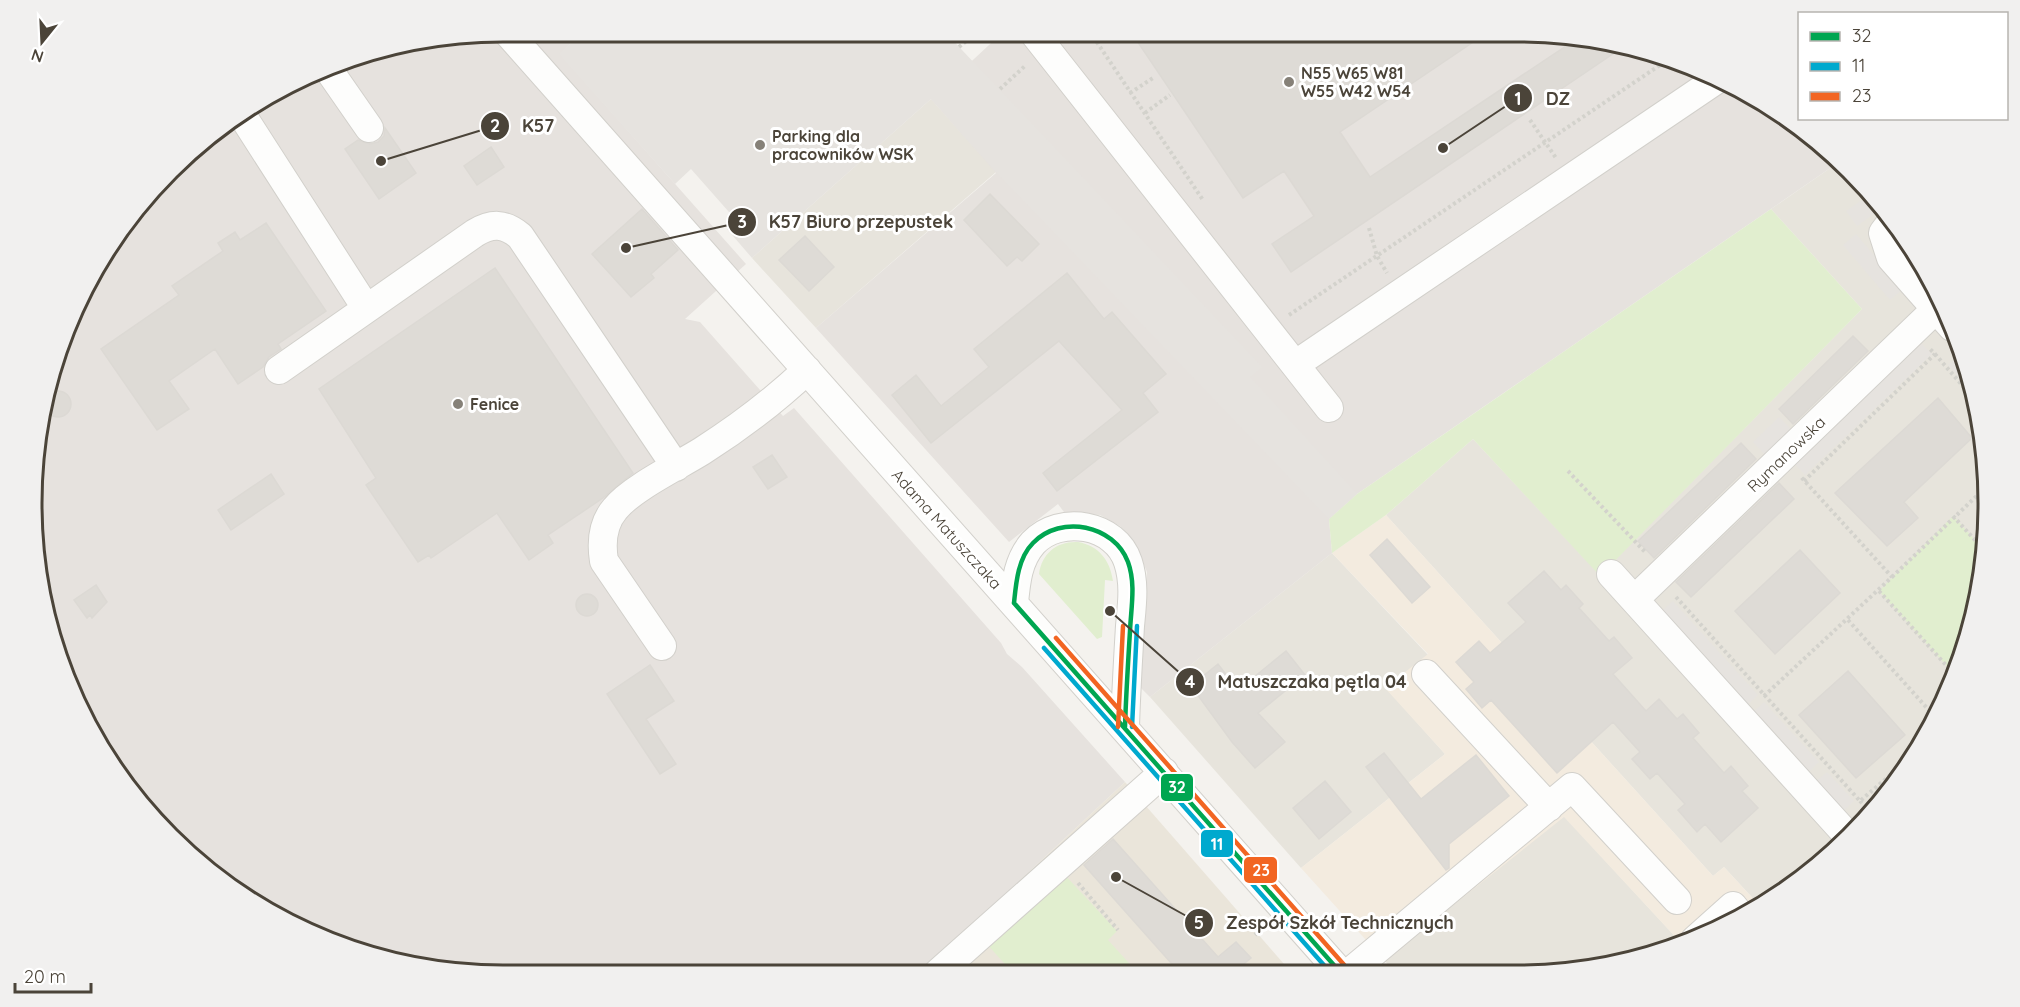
<svg xmlns="http://www.w3.org/2000/svg" width="2020" height="1007" font-family="Quicksand,sans-serif">
<rect width="100%" height="100%" fill="#f4f2ee"/>
<path fill="#e7e4dc" d="M931,99L996,172L816,328L752,258Z
M1839,162L1871,192L1925,267L1963,351L1984,442L1988,534L1973,625L1940,712L1872,814L1779,896L1760,906L1724,867L1713,876L1386,515L1473,439L1600,575L1862,309L1771,209Z
M1332,553L1428,655L1386,688L1445,754L1301,868L1150,697Z
M1564,816L1682,944L1578,972H1395L1384,960Z"/>
<path fill="#f3ebdf" d="M1386,515L1713,876L1724,867L1760,906L1697,940L1682,944L1564,817L1384,960L1301,868L1445,754L1385,688L1428,654L1332,553Z"/>
<path fill="#e6e2de" d="M504,32H564L573,41L560,54L746,264L685,319L700,322L783,416L794,408L1001,643L1007,654L1022,667L1125,782L921,973L473,975L382,960L295,927L170,837L80,712L36,565L41,411L67,323L111,242L216,129L351,57Z
M1003,32H1547L1638,48L1725,80L1804,129L1839,162L1357,494L1329,519L1332,553L1150,697L1140,687L1147,572L1137,547L1129,535L1120,526L1100,515L1064,512L1058,504L1009,542L816,328L996,173L931,99Z"/>
<path fill="#eae5da" d="M1125,782L1291,972L921,973Z"/>
<path fill="#e1eecf" d="M1771,209L1862,309L1600,576L1473,439L1386,515L1332,553L1329,519L1357,494Z
M1953,516L1985,551L1972,625L1954,674L1879,591Z
M1078,542C1099,546 1110,560 1113,581L1105,580L1102,637L1097,639L1039,574C1042,553 1057,541 1078,542Z
M1062,872L1117,931L1108,940L1138,973H1013L985,942Z"/>
<path fill="#e6e3df" d="M564,32H945L1262,367L1250,377L1357,494L1329,519L996,172L931,99L752,258L727,229L736,220L691,169L675,184L559,54L573,41Z
M1872,193L1882,208L1857,226L1846,211Z
M1856,234L1903,289L1890,300L1843,245Z
M1911,247L1925,267L1931,281L1929,282L1904,253Z
M1919,341L1932,354L1805,475L1793,462Z
M1963,352L1964,354L1973,392L1948,365Z
M1779,417L1793,431L1766,456L1753,442Z
M1673,601L1758,695L1744,708L1658,614Z
M1764,702L1819,762L1806,775L1751,714Z
M1827,772L1854,801L1841,813L1814,783Z"/>
<path fill="#dedbd6" stroke="#dcd9d4" stroke-width="1.5" d="M1131,32H1488L1340,132L1370,177L1578,38L1626,45L1291,272L1272,244L1314,216L1284,171L1243,198Z
M385,128L416,173L379,199L345,149L358,140L370,144L378,142L384,136Z
M491,147L504,167L477,185L464,166Z
M990,194L1039,244L1022,261L1017,257L1007,266L964,220Z
M642,209L678,250L651,274L654,278L631,297L592,254Z
M266,223L326,311L278,344L281,349L269,357L263,367L238,384L215,349L169,381L189,409L157,430L101,349L179,295L172,286L223,251L218,243L235,232L240,240Z
M805,236L834,267L809,291L779,260Z
M495,268L633,473L603,498L548,535L553,543L529,560L497,513L431,558L429,555L418,562L366,485L376,478L319,389Z
M1067,273L1104,319L1112,312L1166,374L1143,393L1158,412L1057,491L1043,473L1122,410L1059,341L931,443L892,395L916,375L941,406L989,367L974,349Z
M1853,336L1868,351L1793,424L1779,409Z
M45 404a13 13 0 1 1 26 0a13 13 0 1 1-26 0Z
M1938,398L1972,438L1904,502L1918,518L1887,546L1835,493Z
M1741,443L1756,459L1654,558L1638,541Z
M772,455L787,477L768,489L753,467Z
M271,474L284,494L231,530L218,510Z
M1779,483L1794,499L1691,597L1676,582Z
M1387,539L1430,587L1412,603L1370,555Z
M1800,550L1840,593L1775,654L1735,611Z
M1544,571L1561,590L1566,585L1583,604L1579,608L1609,641L1614,637L1632,658L1613,674L1646,711L1659,699L1677,719L1683,714L1699,733L1693,738L1724,773L1731,766L1748,786L1742,791L1758,808L1721,842L1705,824L1697,832L1678,810L1685,804L1657,773L1650,779L1632,759L1640,752L1613,722L1557,773L1491,700L1482,708L1466,689L1474,682L1456,662L1479,641L1490,653L1526,622L1508,603Z
M96,585L107,602L92,618L90,615L87,618L74,600Z
M576 605a11 11 0 1 1 22 0a11 11 0 1 1-22 0Z
M1286,651L1305,675L1258,713L1285,742L1255,768L1232,742L1191,686L1218,664L1238,690Z
M650,665L674,701L646,719L676,764L660,774L607,694Z
M1848,671L1905,735L1856,778L1799,715Z
M1384,753L1421,799L1476,755L1509,796L1449,844V868L1446,870L1366,767Z
M1325,781L1351,812L1319,839L1293,808Z
M1113,839L1218,957L1236,942L1251,958L1234,972L1180,973L1084,865Z"/>
<g fill="none" stroke-linecap="round" stroke-linejoin="round">
<defs>
<path id="minor" d="M507,32L1340,972
M1033,32L1329,408
M328,69L369,128
M242,115L366,308
M1892,221L1883,233L1891,258L1936,309
M1296,364L1719,78
M279,370L475,233C492,223 504,223 520,236L676,467
M1611,574L1848,836
M1635,599L1936,309L1952,327
M1014,603C1016,581 1018,560 1033,543C1060,514 1116,524 1128,562C1135,583 1132,605 1130,626C1128,660 1126,693 1125,727
M662,646L604,561C601,542 602,524 615,509C632,488 678,466 702,451C740,427 775,400 807,370
M1426,674L1549,807
M1695,940L1733,906L1741,916
M1350,972L1572,787L1677,900
M938,973L1164,772"/>
</defs>
<use href="#minor" stroke="#d2d0cb" stroke-width="30"/>
<path stroke="#d3d2cc" stroke-width="4" stroke-dasharray="3 3" stroke-linecap="butt" d="M1090,32L1203,200
M959,47L977,32
M1000,89L1026,65
M1130,93L1153,78
M1145,113L1170,95
M1530,120L1556,158
M1369,228L1377,256L1387,273
M1289,315L1669,59
M1935,354L1975,400
M1568,471L1646,553
M1804,481L1935,354L1930,349
M1953,516L1985,551
M1892,577L1986,487
M1879,591L1954,674
M1676,597L1860,801L1909,759
M1848,620L1936,718
M1764,696L1892,577L1801,477
M1860,801L1872,814
M1078,883L1118,930
M1255,935L1259,931"/>
<use href="#minor" stroke="#fdfdfc" stroke-width="28"/>
<defs>
<path id="bus-1" d="M1014,603L1340,972
M1014,603C1016,583 1018,558 1033,543C1061,514 1114,525 1128,562C1136,584 1131,608 1130,631C1128,663 1126,695 1125,727"/>
<path id="bus-2" d="M1044,648L1330,972
M1132,727L1137,626"/>
<path id="bus-3" d="M1056,638L1346,967
M1118,727L1123,626"/>
</defs>
<use href="#bus-1" stroke="#fff" stroke-width="9"/>
<use href="#bus-2" stroke="#fff" stroke-width="9"/>
<use href="#bus-3" stroke="#fff" stroke-width="9"/>
<use href="#bus-1" stroke="#00a651" stroke-width="4.5"/>
<use href="#bus-2" stroke="#00a9ce" stroke-width="4.5"/>
<use href="#bus-3" stroke="#f26522" stroke-width="4.5"/>
</g>
<g fill="#868178" stroke="#fff" stroke-width="2">
<circle cx="1289" cy="82" r="6"/>
<circle cx="760" cy="145" r="6"/>
<circle cx="458" cy="404" r="6"/>
</g>
<g text-anchor="middle" dominant-baseline="central" stroke-width="6" stroke-linejoin="round" paint-order="stroke">
<g font-size="16" font-weight="bold" fill="#4b4439" stroke="#fff" text-anchor="start">
<text x="1301" y="73">N55 W65 W81<tspan x="1301" dy="18">W55 W42 W54</tspan></text>
<text x="772" y="136">Parking dla<tspan x="772" dy="18">pracowników WSK</tspan></text>
<text x="470" y="404">Fenice</text>
</g>
<g font-size="16" fill="#4b4439" stroke="#fff">
<text transform="translate(1786 454) rotate(-44)">Rymanowska</text>
<text transform="translate(947 529) rotate(48)">Adama Matuszczaka</text>
</g>
</g>
<path d="M0 0H2020V1007H0ZM503 42H1517A461 461 0 0 1 1978 503V504A461 461 0 0 1 1517 965H503A461 461 0 0 1 42 504V503A461 461 0 0 1 503 42Z" fill="#f1f0ef" fill-rule="evenodd"/>
<path fill="none" stroke="#4b4439" stroke-width="3" d="M503 42H1517A461 461 0 0 1 1978 503V504A461 461 0 0 1 1517 965H503A461 461 0 0 1 42 504V503A461 461 0 0 1 503 42Z"/>
<path fill="none" stroke="#4b4439" stroke-width="2" d="M1443 148L1518 98M381 161L495 126M626 248L742 222M1110 611L1190 682M1116 877L1199 923"/>
<g fill="#4b4439" stroke="#fff" stroke-width="2">
<circle cx="1443" cy="148" r="6"/>
<circle cx="381" cy="161" r="6"/>
<circle cx="626" cy="248" r="6"/>
<circle cx="1110" cy="611" r="6"/>
<circle cx="1116" cy="877" r="6"/>
<circle cx="1518" cy="98" r="15"/>
<circle cx="495" cy="126" r="15"/>
<circle cx="742" cy="222" r="15"/>
<circle cx="1190" cy="682" r="15"/>
<circle cx="1199" cy="923" r="15"/>
</g>
<g font-size="18" text-anchor="middle" font-weight="bold" fill="#fff">
<text x="1518" y="105">1</text>
<text x="495" y="132">2</text>
<text x="742" y="228">3</text>
<text x="1190" y="688">4</text>
<text x="1199" y="929">5</text>
</g>
<g font-size="18" text-anchor="middle" font-weight="bold" fill="#4b4439" stroke="#fff" stroke-width="6" stroke-linejoin="round" paint-order="stroke">
<text x="1558" y="105">DZ</text>
<text x="538" y="132">K57</text>
<text x="861" y="228">K57 Biuro przepustek</text>
<text x="1312" y="688">Matuszczaka pętla 04</text>
<text x="1340" y="929">Zespół Szkół Technicznych</text>
</g>
<g stroke="#fff" stroke-width="2">
<rect x="1160" y="773" width="34" height="29" rx="6" fill="#00a651"/>
<rect x="1200" y="829" width="34" height="29" rx="6" fill="#00a9ce"/>
<rect x="1243" y="856" width="35" height="28" rx="6" fill="#f26522"/>
</g>
<g font-size="16" text-anchor="middle" font-weight="bold" fill="#fff">
<text x="1177" y="793">32</text>
<text x="1217" y="850">11</text>
<text x="1261" y="876">23</text>
</g>
<rect x="1798" y="12" width="210" height="108" fill="#ffffff" stroke="#b7b4b0" stroke-width="1.5"/>
<rect x="1810" y="32" width="30" height="9" fill="#00a651" stroke="#b7b4b0" stroke-width="1.5"/>
<text x="1852" y="42" font-size="18" fill="#4b4439">32</text>
<rect x="1810" y="62" width="30" height="9" fill="#00a9ce" stroke="#b7b4b0" stroke-width="1.5"/>
<text x="1852" y="72" font-size="18" fill="#4b4439">11</text>
<rect x="1810" y="92" width="30" height="9" fill="#f26522" stroke="#b7b4b0" stroke-width="1.5"/>
<text x="1852" y="102" font-size="18" fill="#4b4439">23</text>
<g transform="translate(42 42) rotate(198)" stroke="#ffffff" stroke-width="4.5" paint-order="stroke">
<path d="M0-4.5L10 22L0 15L-10 22Z" fill="#4b4439"/>
<text y="-9" font-size="16" font-weight="bold" text-anchor="middle" fill="#4b4439">N</text>
</g>
<path d="M15 983v9h76v-9" fill="none" stroke="#4b4439" stroke-width="3"/>
<text x="24" y="983" font-size="18" fill="#4b4439" stroke="#ffffff" stroke-width="4.5" paint-order="stroke">20 m</text>
</svg>
